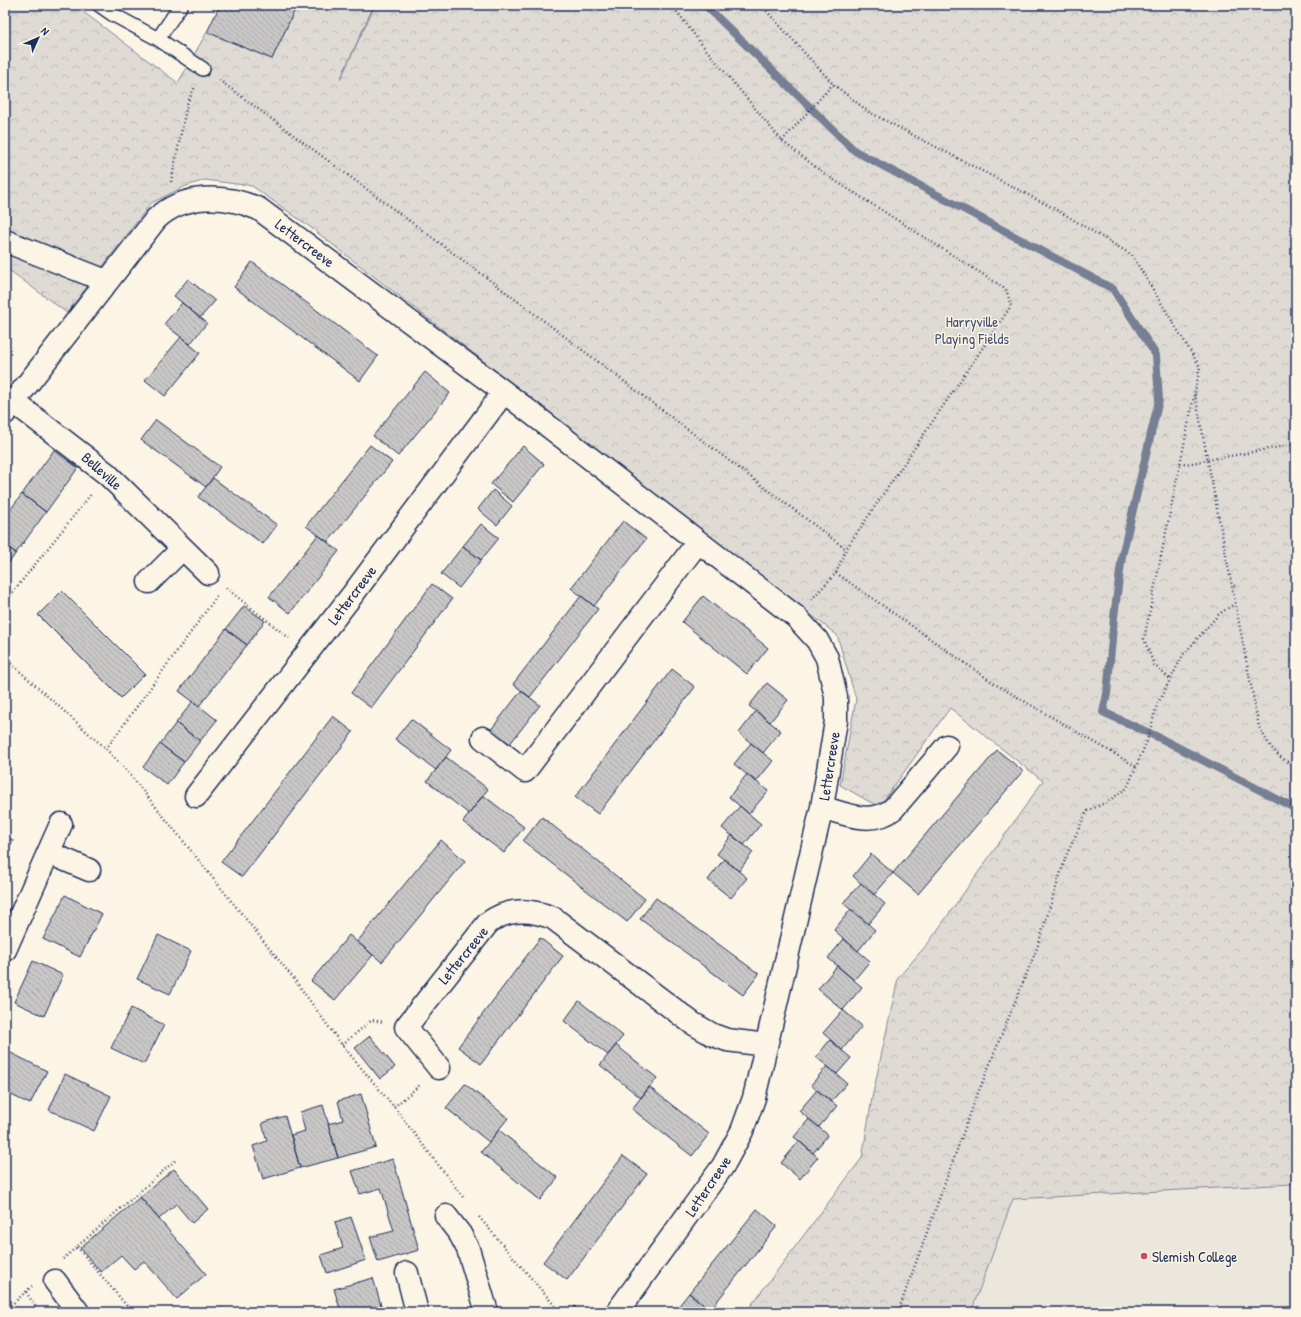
<svg xmlns="http://www.w3.org/2000/svg" width="1301" height="1317" font-family="'Patrick Hand',sans-serif">
<defs>
<pattern id="park-crowns" width="20" height="18" patternUnits="userSpaceOnUse"><rect width="20" height="18" fill="#dfdbd4"/><path d="M2 6a3 3 0 1 1 6 0M12 15a3 3 0 1 1 6 0" fill="none" stroke="#bfbcb8"/></pattern>
<pattern id="building-back-hatch" width="6" height="6" patternUnits="userSpaceOnUse"><rect width="6" height="6" fill="#c8c7c6"/><path d="M-1 5l2 2M0 0l6 6M5-1l2 2" fill="none" stroke="#ababac"/></pattern>
</defs>
<rect width="100%" height="100%" fill="#fcf5e5"/>
<filter id="ink" filterUnits="userSpaceOnUse"><feTurbulence type="fractalNoise" baseFrequency=".025" numOctaves="2"/><feDisplacementMap in="SourceGraphic" scale="8" xChannelSelector="R" yChannelSelector="G"/><feConvolveMatrix kernelMatrix="1 2 1 2 8 2 1 2 1" color-interpolation-filters="sRGB"/></filter>
<g filter="url(#ink)">
<path fill="#ece7dc" d="M1296,1150V1312H971L1013,1199L1291,1184Z"/>
<path fill="url(#park-crowns)" stroke="#7d8599" d="M5,5H74L178,83L207,32L272,59L297,5H374L340,80L375,5H1296V1150L1292,1184L1013,1199L971,1312H746L862,1158L872,1098L898,978L929,942L1043,781L950,708L879,807L840,785L856,699L837,635L310,227L252,186L205,180L186,186L151,203L67,313L5,267Z"/>
<g fill="none" stroke-linecap="round" stroke-linejoin="round">
<path stroke="#767f94" stroke-width="8" d="M705,5L855,151L1113,289L1156,355L1159,400L1122,556L1114,617L1107,694L1103,712L1162,739L1296,809"/>
</g>
<path fill="url(#building-back-hatch)" stroke="#1b2f5e" d="M220,5H297L272,59L207,32Z
M252,262L378,356L360,381L234,287Z
M188,279L215,301L200,318L174,296Z
M182,303L207,323L190,344L164,324Z
M181,337L200,353L165,396L145,380Z
M425,372L450,393L398,456L373,436Z
M156,420L220,467L206,487L141,440Z
M370,445L392,462L328,542L306,526Z
M523,446L544,464L513,502L491,484Z
M54,450L78,468L46,512L22,494Z
M213,478L277,525L263,544L198,497Z
M493,490L512,506L497,525L478,509Z
M22,494L46,512L16,553L5,545V517Z
M623,521L646,539L594,606L571,588Z
M481,524L499,538L481,560L463,546Z
M318,535L339,551L290,613L269,597Z
M5,545L16,553L5,568Z
M463,546L481,560L459,588L441,574Z
M432,584L452,599L371,708L351,693Z
M62,591L145,674L121,698L38,615Z
M581,596L598,609L530,697L513,684Z
M703,596L768,648L747,674L682,622Z
M244,606L265,621L247,645L226,629Z
M226,629L247,645L199,706L179,691Z
M672,669L695,687L598,814L575,797Z
M767,683L788,700L770,722L749,706Z
M521,691L540,705L509,745L490,731Z
M193,701L217,720L200,741L176,723Z
M756,711L781,731L763,753L739,733Z
M333,716L353,732L242,877L221,862Z
M411,719L451,750L436,770L395,739Z
M176,723L200,741L184,762L160,744Z
M751,743L773,761L756,782L734,764Z
M160,744L184,762L167,785L143,767Z
M997,750L1023,771L918,894L893,873Z
M446,757L488,789L469,814L427,781Z
M747,774L768,791L749,814L729,797Z
M483,795L524,827L504,853L463,822Z
M740,806L761,824L744,845L722,828Z
M542,817L645,899L627,922L523,841Z
M732,835L753,852L739,871L717,854Z
M5,836L13,840L5,858Z
M441,840L465,861L382,962L357,942Z
M871,854L893,873L874,895L853,876Z
M724,859L747,878L731,898L708,880Z
M861,883L885,904L868,924L843,903Z
M65,895L102,914L80,957L43,939Z
M656,898L759,974L743,995L640,919Z
M851,909L875,930L858,951L834,930Z
M158,935L191,951L170,994L137,979Z
M349,935L373,955L335,1000L311,981Z
M540,938L563,956L481,1064L458,1047Z
M844,939L870,961L854,980L828,958Z
M33,961L63,975L44,1016L14,1002Z
M837,966L862,987L843,1010L818,989Z
M579,1001L623,1036L608,1055L564,1021Z
M131,1008L164,1025L144,1064L111,1048Z
M843,1010L862,1026L842,1050L823,1033Z
M370,1036L395,1067L380,1079L355,1048Z
M830,1040L851,1058L837,1074L816,1057Z
M616,1045L657,1078L641,1098L600,1065Z
M5,1050L47,1071L30,1104L5,1092Z
M827,1066L847,1083L831,1102L811,1085Z
M65,1074L111,1096L94,1131L49,1110Z
M465,1084L508,1118L489,1142L446,1108Z
M649,1087L709,1134L692,1156L632,1109Z
M817,1090L837,1106L819,1127L799,1111Z
M361,1094L376,1147L338,1158L328,1124L343,1120L338,1101Z
M323,1105L338,1158L300,1168L291,1135L305,1131L300,1112Z
M285,1116L300,1168L263,1179L253,1146L267,1141L262,1123Z
M809,1119L828,1135L813,1153L794,1137Z
M499,1130L558,1178L540,1200L481,1152Z
M799,1141L818,1157L800,1179L781,1163Z
M623,1156L647,1174L567,1280L543,1262Z
M393,1159L419,1250L378,1262L370,1237L394,1231L381,1188L360,1194L352,1171Z
M174,1169L208,1209L192,1223L176,1204L159,1219L140,1197Z
M140,1197L206,1274L177,1299L144,1261L134,1269L121,1255L101,1272L80,1248Z
M757,1209L777,1226L710,1310L689,1293Z
M351,1217L366,1260L327,1273L321,1255L343,1248L335,1222Z
M373,1278L383,1312H362L361,1309L351,1312H341L334,1289Z
M689,1293L710,1310L708,1312H674Z
M223,1308L224,1312H207Z"/>
<g fill="none" stroke-linecap="round" stroke-linejoin="round">
<defs>
<path id="service" d="M99,5L112,14L158,39L181,5
M158,39L203,69"/>
<path id="minor" d="M5,241L106,281
M14,402L107,474L208,573
M5,413L156,219C184,193 225,194 259,209L504,392L796,617L817,640L827,658L836,697V721L822,807L754,1098L742,1131L723,1166L617,1312
M149,582L182,549
M483,738L525,771L698,542
M196,796L353,594L504,392
M822,807C844,814 873,826 893,809L947,746
M49,853L89,870
M5,950L61,824
M439,1068L406,1027L488,923C508,908 531,909 553,918L692,1023L713,1035L727,1040L766,1045
M446,1216L460,1234L468,1249L487,1312
M407,1273L417,1312
M55,1281L78,1312"/>
</defs>
<use href="#service" stroke="#1b2f5e" stroke-width="16"/>
<use href="#minor" stroke="#1b2f5e" stroke-width="25"/>
<path stroke="#1b2f5e" stroke-width="2.5" stroke-dasharray="1 3" stroke-linecap="butt" d="M672,5L699,41L782,141L826,175L1006,289L1011,306L846,549L836,573L811,600
M761,5L833,84L869,112L1057,210L1132,255L1200,367L1144,639L1154,665L1170,679
M219,80L499,287L846,549
M782,141L833,84
M171,182L187,104L195,87
M1195,394L1259,727C1269,745 1276,758 1296,766
M1180,465L1296,444
M836,573L995,684L1137,767
M1234,586L1240,585
M226,588L289,638
M5,602L92,493
M5,658L106,749L127,771L294,979L342,1045L394,1107L463,1197
M106,749L217,596
M342,1045L372,1020L383,1022
M394,1107L421,1084
M479,1217L560,1312
M77,1247L132,1312
M63,1259L177,1159
M26,1292L39,1312
M5,1311L32,1286
M125,1312L129,1309
M568,1312L575,1307L582,1312
M898,1312L974,1103L1037,948L1066,856L1087,811L1107,802L1127,788L1147,741L1157,705L1183,655L1219,614L1236,603"/>
<use href="#service" stroke="#fcf5e5" stroke-width="13"/>
<use href="#minor" stroke="#fcf5e5" stroke-width="22"/>
</g>
</g>
<circle fill="#d1495b" stroke="#fcf5e5" stroke-width="1.5" cx="1144" cy="1256" r="4"/>
<g text-anchor="middle" dominant-baseline="central" stroke-width="3" stroke-linejoin="round" paint-order="stroke">
<g font-size="15" fill="#1b2f5e" stroke="#fcf5e5">
<text transform="translate(305 243) rotate(37)">Lettercreeve</text>
<text transform="translate(102 471) rotate(42)">Belleville</text>
<text transform="translate(352 595) rotate(-53)">Lettercreeve</text>
<text transform="translate(829 766) rotate(-81)">Lettercreeve</text>
<text transform="translate(463 955) rotate(-51)">Lettercreeve</text>
<text transform="translate(708 1186) rotate(-56)">Lettercreeve</text>
</g>
<g font-size="15" fill="#425176" stroke="#fcf5e5">
<text x="972" y="321">Harryville<tspan x="972" dy="17">Playing Fields</tspan></text>
</g>
<g font-size="15" fill="#1b2f5e" stroke="#fcf5e5" text-anchor="start">
<text x="1152" y="1256">Slemish College</text>
</g>
</g>
<rect width="1301" height="1317" fill="none" stroke="#fcf5e5" stroke-width="20"/>
<rect x="10" y="10" width="1281" height="1297" fill="none" stroke="#1b2f5e" stroke-width="1.5" filter="url(#ink)"/>
<g transform="translate(38 38) rotate(45)" stroke="#fcf5e5" stroke-width="3" paint-order="stroke">
<path d="M0-3L7 15L0 10L-7 15Z" fill="#1b2f5e"/>
<text y="-6" font-size="11" font-weight="bold" text-anchor="middle" fill="#1b2f5e">N</text>
</g>
</svg>
